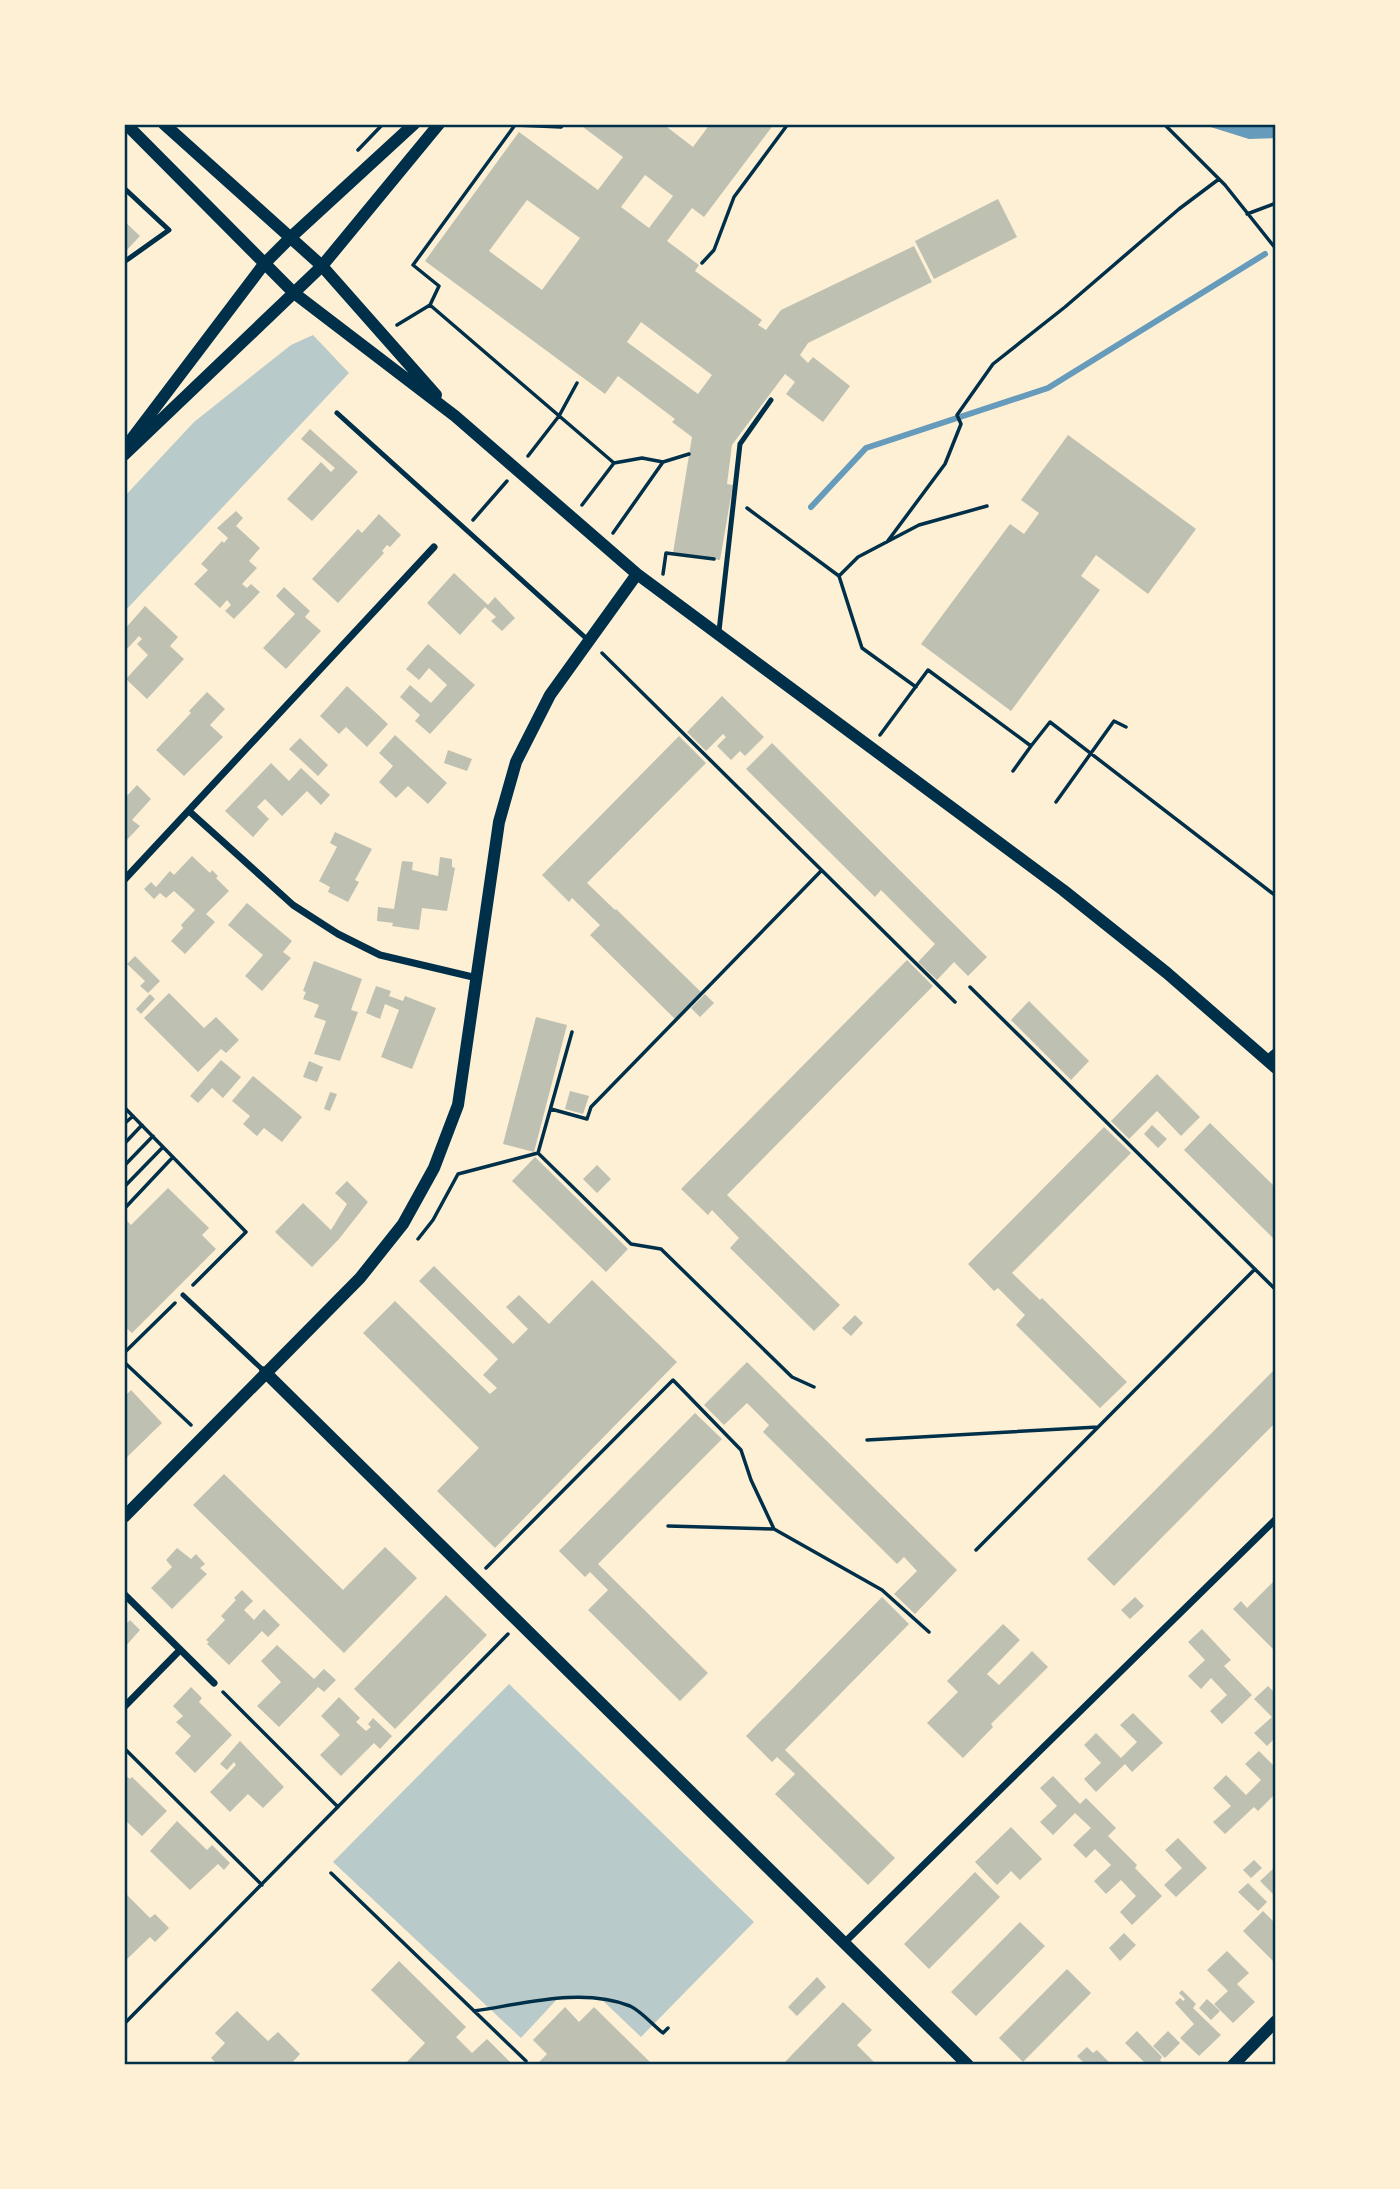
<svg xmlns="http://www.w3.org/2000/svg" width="1400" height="2189" font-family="Signika,sans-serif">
<rect width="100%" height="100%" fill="#fdf0d5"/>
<path fill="#b9caca" d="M313,335L349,373L124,612V497L194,422L291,345Z
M509,1684L754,1922L641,2037L599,1997L560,1996L521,2038L333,1862Z"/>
<path fill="#669bbc" d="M1201,124H1276V138L1249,139Z"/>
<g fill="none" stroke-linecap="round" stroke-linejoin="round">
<path stroke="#669bbc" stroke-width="6" d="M811,507L866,448L1048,388L1265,254"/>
</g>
<path fill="#bec0b2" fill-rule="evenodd" d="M579,124H663L693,147L710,124H774L704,217L692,208L667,241L699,265L695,271L762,320L758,325L766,330L781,310L914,246L932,282L808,343L800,355L808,363L813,357L850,386L823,422L786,394L795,382L785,374L773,390L732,445L727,484L733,485L720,560L673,553L692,437L672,422L675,419L618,376L605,394L425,261L519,132L598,190L623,157ZM645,175L673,196L649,228L621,207ZM527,200L580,238L542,290L489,251ZM641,322L712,375L698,394L627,342Z
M998,199L1017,237L934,279L915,241Z
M124,221L140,236L124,253Z
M310,429L358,472L312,521L287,499L321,462L331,472L335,468L301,439Z
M1068,435L1196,529L1148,594L1096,555L1081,576L1100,590L1011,711L921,644L1010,524L1024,534L1039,513L1021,500Z
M236,511L243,518L236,526L260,548L249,561L257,568L242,584L247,588L251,584L260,592L234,619L225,611L231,605L227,600L220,608L194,584L208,570L201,564L222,541L224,543L228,538L217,528Z
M379,514L401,535L390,547L387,545L382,551L384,553L338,603L312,579L358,529L362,533Z
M454,573L488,605L495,597L515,618L502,631L491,621L496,617L485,607L460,635L427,603Z
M284,587L310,611L305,617L321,631L286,669L263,648L295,614L276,596Z
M145,606L178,637L170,646L184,659L147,699L126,679L148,655L137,644L142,639L139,636L126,650L124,648V630Z
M428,644L475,685L430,734L415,721L420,715L400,697L410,685L431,703L447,685L429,668L419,680L406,669Z
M347,686L388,724L367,747L346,727L339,734L320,716Z
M207,692L225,709L210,725L223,737L184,776L156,750L191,713L189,711Z
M722,696L764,737L745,756L740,751L731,760L717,746L726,737L723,734L706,751L687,732Z
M395,735L447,783L428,804L408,786L396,798L379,782L393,766L379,753Z
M679,736L706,763L587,883L615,910L616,909L701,992L675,1019L590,935L600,925L572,898L569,902L542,875Z
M300,738L328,765L318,776L289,749Z
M772,743L987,957L968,976L954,962L937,980L918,962L935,944L881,890L875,897L746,769Z
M448,750L472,759L467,771L444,763Z
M271,763L289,781L301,768L330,795L321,805L307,791L282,816L265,799L257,807L269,819L253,837L225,811Z
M137,785L151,799L132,820L140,826L124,843V799Z
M335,832L372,849L355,880L359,882L348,902L328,892L330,887L319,881L337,847L330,843Z
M192,856L210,873L212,870L218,876L216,878L229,891L206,914L215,922L185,954L171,941L183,928L181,925L195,910L174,891L166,898L160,893L154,899L144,889L151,882L156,887L170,871L174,875Z
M440,857L452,859V867L455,868L447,911L422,908L419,930L392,926L393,923L377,921L378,907L394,909L402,861L413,862L412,870L438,876Z
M247,903L292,941L283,952L291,958L262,991L245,976L263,955L228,925Z
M135,956L160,981L148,993L140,986L145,981L127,964Z
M907,960L933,986L727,1195L840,1305L814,1331L730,1248L739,1238L712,1210L708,1215L681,1189Z
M314,961L362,979L351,1010L358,1012L340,1061L314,1054L326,1021L314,1017L319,1005L303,999L306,992L303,991Z
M376,986L391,991L389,996L403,1001L405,996L436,1008L412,1069L381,1057L399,1010L385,1004L380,1019L366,1013Z
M169,993L204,1028L216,1017L239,1040L226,1053L221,1049L198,1072L144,1018Z
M150,994L155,999L141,1014L136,1009Z
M705,994L714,1003L700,1017L691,1008Z
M1029,1001L1089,1061L1071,1080L1011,1020Z
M536,1017L567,1025L534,1152L503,1144Z
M221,1060L241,1077L223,1098L212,1088L198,1103L190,1096Z
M309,1061L323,1067L317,1082L303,1077Z
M1157,1074L1200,1117L1181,1136L1157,1111L1129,1139L1111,1121Z
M253,1076L302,1117L282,1142L264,1128L257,1136L243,1124L250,1116L232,1101Z
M570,1091L589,1096L583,1114L565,1109Z
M330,1092L337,1094L330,1111L324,1109Z
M1210,1123L1276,1188V1241L1184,1150Z
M1152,1125L1167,1139L1158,1148L1144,1134Z
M1104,1127L1131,1153L1012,1273L1040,1300L1042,1298L1127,1382L1100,1408L1016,1325L1025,1315L998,1288L994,1291L968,1264Z
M535,1157L628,1249L606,1272L512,1181Z
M597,1165L611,1179L597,1193L583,1179Z
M347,1181L368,1202L339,1239L312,1267L275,1232L303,1203L331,1230L347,1204L335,1193Z
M168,1188L209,1228L202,1235L216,1249L132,1333L124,1326V1223L127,1221L131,1225Z
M434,1266L513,1344L528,1329L506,1307L519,1295L549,1324L592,1280L677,1362L495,1548L437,1491L479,1448L363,1333L395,1301L490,1394L497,1388L483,1375L498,1359L419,1281Z
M855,1315L863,1323L851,1336L842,1328Z
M747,1362L957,1570L915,1614L894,1594L917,1571L904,1557L897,1564L763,1432L769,1425L747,1403L724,1425L704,1405Z
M1276,1368V1422L1114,1586L1087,1559Z
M131,1390L162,1423L124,1460V1397Z
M695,1413L722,1439L598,1564L708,1673L680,1701L588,1610L608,1590L590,1572L585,1577L559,1551Z
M224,1474L343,1590L385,1547L417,1578L344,1653L193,1505Z
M177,1548L191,1559L196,1554L205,1564L200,1568L207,1574L172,1609L151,1588L172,1567L166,1560Z
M1276,1579V1652L1233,1609L1241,1601L1247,1608Z
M242,1590L253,1601L244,1610L254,1620L264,1609L280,1625L268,1637L262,1631L229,1665L207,1644L209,1642L206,1640L225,1620L221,1616L236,1600L234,1598Z
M446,1595L487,1635L395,1729L354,1689Z
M882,1597L909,1624L785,1750L895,1858L868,1885L775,1794L795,1774L777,1757L772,1762L746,1736Z
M1135,1597L1144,1606L1130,1619L1121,1610Z
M130,1620L140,1630L124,1648V1626Z
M1003,1624L1020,1640L987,1674L999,1685L1032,1651L1048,1667L991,1724L993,1727L963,1758L927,1723L958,1692L947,1681Z
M1202,1629L1231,1660L1224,1666L1252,1695L1222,1724L1210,1711L1227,1695L1211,1678L1201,1689L1188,1676L1205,1660L1188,1642Z
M277,1645L314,1679L324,1669L336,1680L324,1692L318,1687L279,1727L257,1706L281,1682L261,1661Z
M1268,1686L1276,1694V1737L1267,1746L1254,1733L1272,1717L1254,1699Z
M191,1687L202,1698L199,1702L232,1735L195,1773L175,1753L191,1736L176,1722L183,1716L173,1706Z
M339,1697L360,1718L356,1722L366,1731L371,1727L368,1724L373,1718L392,1736L380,1749L374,1743L341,1776L320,1755L340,1735L321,1716Z
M1133,1713L1163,1743L1132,1772L1125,1764L1096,1792L1084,1779L1101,1763L1084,1745L1096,1733L1121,1758L1137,1742L1120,1725Z
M240,1741L284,1787L263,1808L248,1794L230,1812L210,1792L236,1765L234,1762L227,1770L220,1764Z
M1259,1751L1276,1768V1793L1258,1811L1254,1807L1225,1834L1213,1822L1231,1806L1213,1788L1226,1775L1246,1795L1261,1780L1245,1764Z
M124,1774L130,1779L132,1777L167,1811L142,1836L127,1822L124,1824Z
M1053,1776L1080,1804L1086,1798L1116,1828L1108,1836L1137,1865L1135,1868L1162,1896L1132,1925L1120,1912L1136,1896L1121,1880L1106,1894L1094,1881L1111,1865L1095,1849L1086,1858L1073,1845L1091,1828L1075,1813L1053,1835L1040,1822L1057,1806L1040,1788Z
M177,1821L207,1850L212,1845L230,1863L224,1870L218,1864L190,1890L150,1851Z
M1011,1827L1042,1859L1020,1880L1011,1871L997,1885L975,1862Z
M1178,1838L1207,1868L1176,1897L1164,1885L1182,1868L1165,1850Z
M1254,1860L1262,1868L1251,1878L1243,1870Z
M1274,1868L1276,1870L1274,1895L1260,1881Z
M975,1872L1000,1897L929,1969L904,1944Z
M1248,1883L1267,1902L1258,1911L1238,1892Z
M124,1892L150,1918L155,1914L169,1928L155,1942L150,1937L124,1962Z
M1263,1911L1276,1924V1964L1243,1931Z
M1020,1922L1045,1946L976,2016L951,1992Z
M1124,1933L1136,1945L1120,1961L1109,1948Z
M1227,1951L1249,1973L1237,1984L1255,2002L1233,2023L1214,2004L1228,1991L1207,1970Z
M399,1961L466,2027L456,2037L472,2053L487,2039L513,2065H404L425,2043L371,1990Z
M1067,1969L1091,1993L1023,2062L999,2038Z
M817,1977L826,1987L797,2016L788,2007Z
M1182,1990L1196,2004L1193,2008L1221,2035L1199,2056L1180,2038L1194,2024L1175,2003L1180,1998L1183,2001L1185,1999L1179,1993Z
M1207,1999L1220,2011L1211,2020L1199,2008Z
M843,2002L872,2030L857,2045L877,2065H782Z
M565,2007L579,2022L594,2007L653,2065H536L547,2054L533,2040Z
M237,2011L268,2041L278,2032L300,2054L290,2065H218L211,2058L225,2043L215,2033Z
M1137,2031L1162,2057L1160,2060L1165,2065H1147L1125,2043Z
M1168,2031L1180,2043L1165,2058L1153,2046Z
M1087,2047L1093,2053L1097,2050L1112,2065H1086L1077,2056Z"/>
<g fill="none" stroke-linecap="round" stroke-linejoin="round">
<path stroke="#003049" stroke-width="3.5" d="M1164,124L1225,185L1276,249
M358,150L383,124
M1247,214L1276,203
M702,263L714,250L734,197L788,124
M430,305L439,286L413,265L515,125L561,127L564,124
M397,325L430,305L614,463
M528,456L559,416L577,383
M582,505L614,463L642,458L663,462
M747,508L839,576
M473,520L507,481
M613,533L663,462L689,454
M887,542L945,464L961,424L957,415L993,364L1065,307L1179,209L1219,179
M663,574L666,553L714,559
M602,653L955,1002
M916,687L862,648L839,576L858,557L919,525L987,506
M880,735L928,670L1031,746L1013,771
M1031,746L1050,722L1276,896
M1056,802L1114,721L1126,727
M970,987L1276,1290
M572,1032L538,1153L631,1244L661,1249L792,1377L814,1387
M124,1107L246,1232L193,1285
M551,1109L587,1119L591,1107L821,871
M124,1124L133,1116
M124,1144L142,1125
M124,1166L153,1136
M124,1187L163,1147
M124,1209L173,1157
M418,1239L433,1220L458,1174L538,1153
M124,1353L175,1303
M124,1362L191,1425
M867,1440L1098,1427
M668,1526L774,1529
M976,1550L1255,1269
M486,1568L673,1380L741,1450L751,1480L774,1529L882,1590L929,1632
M223,1692L338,1807
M124,1748L262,1885
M331,1873L526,2061
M474,2011C523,2004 582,1987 630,2006C641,2011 653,2025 663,2033L668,2028
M124,2024L508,1634"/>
<path stroke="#003049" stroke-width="5" d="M124,188L169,230L124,262
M337,413L588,640
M719,631L740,444L771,400
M183,1295L265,1372"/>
<path stroke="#003049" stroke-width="7" d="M189,811L293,905L338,934L380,955L477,978
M124,880L434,547
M1267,1059L1276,1051
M124,1594L214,1683
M124,1707L180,1650
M844,1943L1276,1519"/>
<path stroke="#003049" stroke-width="12" d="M126,124L294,293L455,416L637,574L1063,890L1167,973L1276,1068
M164,124L322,266L436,395
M130,441L264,264L291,237L414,124
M124,455L322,266L439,124
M265,1372L968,2065
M124,1517L360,1278L403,1224L434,1168L458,1105L499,822L516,762L550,695L637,574
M1233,2065L1276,2021"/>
</g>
<rect width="1400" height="2189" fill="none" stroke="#fdf0d5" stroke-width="252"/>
<rect x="126" y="126" width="1148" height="1937" fill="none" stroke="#003049" stroke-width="2.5"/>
</svg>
